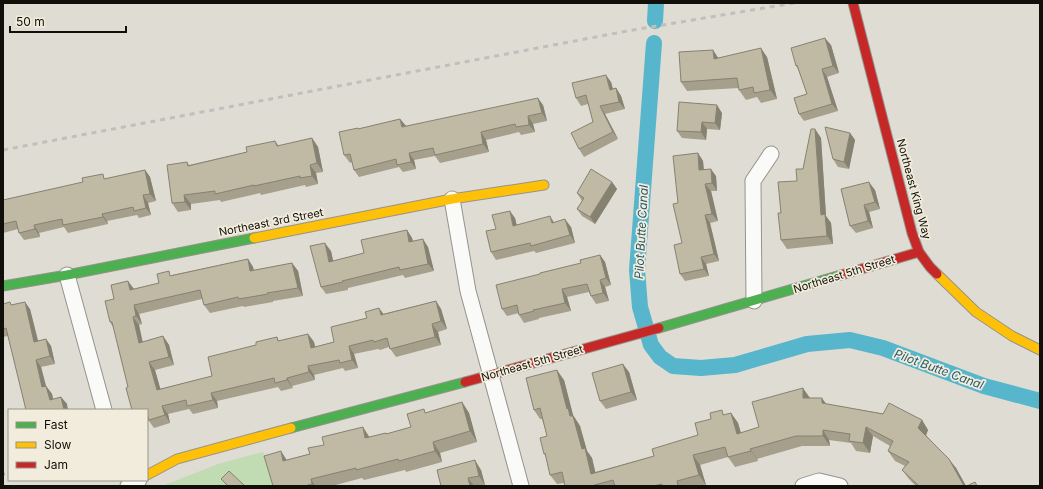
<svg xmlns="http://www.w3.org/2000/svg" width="1043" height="489" font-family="Inter,sans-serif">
<rect width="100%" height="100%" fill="#dfdcd3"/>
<path fill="#c1dbb2" d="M263,452L274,486H162L218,464Z"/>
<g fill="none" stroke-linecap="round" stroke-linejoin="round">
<path stroke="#57b5cc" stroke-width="16" d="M655,21L656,3
M654,43L637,270L640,307L651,345L660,357L673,366L701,368L735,365L807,344L850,340L883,348L984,386L1040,401"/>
<defs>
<path id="street" d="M452,199L468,291L521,486
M67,275L104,410
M754,301L753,181L771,154
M128,486L139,480
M803,486L819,481L840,486"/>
<path id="fast" d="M3,286L67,275L254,238
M659,328L841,275
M291,428L465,382"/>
<path id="slow" d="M254,238L452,199L544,185
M937,274L976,312L1012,336L1040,350
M147,475L177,459L291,428"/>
<path id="jam" d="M853,3L912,233L919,252L930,267L937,274
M841,275L919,252
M465,382L659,328"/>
</defs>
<use href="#street" stroke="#95938c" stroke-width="17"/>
<use href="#fast" stroke="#95938c" stroke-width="11"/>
<use href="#slow" stroke="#95938c" stroke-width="11"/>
<use href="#jam" stroke="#95938c" stroke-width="11"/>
<use href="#street" stroke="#fafaf8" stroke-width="15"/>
<use href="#fast" stroke="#4caf50" stroke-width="9"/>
<use href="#slow" stroke="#ffc107" stroke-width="9"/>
<use href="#jam" stroke="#c62828" stroke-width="9"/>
<path stroke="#c0bfbd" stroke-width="3" stroke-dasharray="5 5" stroke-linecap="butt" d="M3,150L627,31L794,3"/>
</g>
<path fill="#a59f8c" d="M831,45L839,73L827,77L838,111L804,121L799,114L807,94L798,69L796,66Z
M767,57L777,99L761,103L757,97L746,100L739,90V88L687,91L681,82L718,58Z
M611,82L613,89L616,88L621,96L625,109L605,114L618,139L584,157L579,149L593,122L588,104L581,106L576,98Z
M543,105L547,121L533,124L535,132L521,135L519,132L486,140L489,152L440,163L435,156L414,160L416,169L403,172L399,167L359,177L354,170L352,162L350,163L344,155L359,129L400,119L406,126Z
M722,113L720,130L707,129L706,140L682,138L677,131Z
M815,129L821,138L826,216L831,223L833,244L787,249L781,240V213L803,169Z
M850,133L855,140L849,169L838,167L833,159Z
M312,138L318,147L323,172L316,173L318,184L306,187L305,185L261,195L260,193L221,202L220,200L191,204V210L178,212L172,203L187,162L189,165L247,152L275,141L279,146Z
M698,153L703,161L704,169L716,176L717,191H711L718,221L710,223L719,261L706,264L709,276L685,281L680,274L682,243L678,203Z
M145,170L150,177L156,201L148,203L151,215L139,218L137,215L107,221L108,224L68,233L64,227L39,233L40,237L24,240L19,233L18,229L3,233V200L106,179Z
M612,182L617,189L595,224L582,216L577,209L582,201L577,193Z
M841,189L875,190L880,209L869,212L873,228L856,233L850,226Z
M515,218L517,225L555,222L571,227L575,243L536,253L534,251L496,260L491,252L496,229Z
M407,230L412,238L413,241L428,247L434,271L405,278L403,275L348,288V290L326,294L321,287L331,251L333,261L364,253Z
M600,255L605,262L611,285L605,287L609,301L596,304L591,296L589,292L567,297L571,311L539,318V319L524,323L519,315V313L507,316L502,309Z
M248,259L253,267L254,270L292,263L298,271L303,296L273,301V302L244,307L243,306L210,313L204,305L202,299L139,314L142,324L139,325L143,342L163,336L169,345L174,365L155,370L160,389L212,376L256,345L277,337L279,341L308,334L314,342L315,347L334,342L383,314L436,301L441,309L447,329L438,332L441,345L396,357L389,347L380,350L378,349L354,354L358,368L345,371L343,368L314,375L315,380L292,386L293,388L281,391L278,387L217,401L218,408L193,414L189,409L168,414L170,423L154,428L149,421H147V410L128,387L114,329L110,322L114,299L134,289L159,283L172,275Z
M3,304L12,305L30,309L38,341L46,339L51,346L55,364L41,367L46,386L52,394L53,399L61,397L67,404L26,410L8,336L3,337Z
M629,372L637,400L606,409L600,401Z
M564,380L573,415L580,426L587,451L592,458L595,472L654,456L698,435L725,415L731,413L738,423L741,433L759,427L810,398L826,404L922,420L928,430L926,435L956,468L966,486H916L909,479L902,470L905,466L895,461L888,451L890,446L873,436L870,453L856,451L851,443L829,440L830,446H802L757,459L758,461L735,467L728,457L700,465L706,485L702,486H565L564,483L557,484L550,475L546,457L544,454L547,436L542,419H540L534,410Z
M462,402L469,413L477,442L440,453L442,462L406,472L405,470L364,480L362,478L332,486H273L287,460L370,437L386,433L387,434L411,427L426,413Z
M481,470L485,485L482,486H441Z"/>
<path fill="#868272" d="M825,38L831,45L839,73L833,66Z
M761,48L767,57L777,99L770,90Z
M713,50L719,59H714Z
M822,69L827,77L838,111L832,104Z
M606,75L611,82L615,97L610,90Z
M616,88L621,96L625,109L619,102Z
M538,98L543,105L547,121L542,113Z
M717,105L722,113L720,130L715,123Z
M600,106L605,114L618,139L613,132Z
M528,116L533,124L535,132L529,125Z
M400,119L406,126L402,127Z
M702,122L707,129L706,140L701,132Z
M815,129L821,138L826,216L831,223L833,244L827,236L821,215Z
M481,132L486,140L489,152L483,144Z
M850,133L855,140L849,169L844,162Z
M312,138L318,147L323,172L317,163Z
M409,153L414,160L416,169L411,162Z
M698,153L703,161L704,177L699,170Z
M310,165L316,173L318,184L312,176Z
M711,169L716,176L717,191L712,183Z
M145,170L150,177L156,201L150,194Z
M612,182L617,189L595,224L590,217Z
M869,182L875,190L880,209L875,202Z
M705,184L711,191L718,221L712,214Z
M143,195L148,203L151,215L146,208Z
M184,195L191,204V210L185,202Z
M864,205L869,212L873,228L868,221Z
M510,211L515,218L518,234L513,226Z
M102,214L107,221L108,224L103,217Z
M705,215L710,223L719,261L714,254Z
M550,216L555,224L552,223Z
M565,219L571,227L575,243L570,235Z
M34,225L39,233L40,237L35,229Z
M407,230L412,238L415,250L409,242Z
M423,239L428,247L434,271L428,264Z
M325,243L331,251L335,269L329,262Z
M600,255L605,262L611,285L606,278Z
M701,257L706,264L709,276L704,269Z
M248,259L253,267L255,279L250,271Z
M292,263L298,271L303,296L298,288Z
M600,280L605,287L609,301L603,293Z
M128,281L134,289L130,290Z
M562,289L567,297L571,311L565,303Z
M436,301L441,309L447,329L441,321Z
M25,302L30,309L40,349L34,342Z
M134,305L139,314L142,324L136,316Z
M379,308L385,316L381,315Z
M133,317L139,325L144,351L139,343Z
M432,324L438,332L441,345L435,337Z
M308,334L314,342L317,356L311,348Z
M163,336L169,345L174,365L169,357Z
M46,339L51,346L55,364L50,356Z
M349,346L354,354L358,368L352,360Z
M36,360L41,367L48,394L42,387Z
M149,362L155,370L163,398L157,390Z
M623,364L629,372L637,400L631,392Z
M308,366L314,375L315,380L309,372Z
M557,370L564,380L573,415L580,426L587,451L592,458L598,483L591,474L570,416L567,409Z
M287,378L292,386L293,388L287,380Z
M46,386L52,394L55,407L50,400Z
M803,388L810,398H803Z
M211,393L217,401L218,408L213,400Z
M61,397L67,404L68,410H64Z
M822,398L829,408L822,403Z
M462,402L469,413L477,442L470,431Z
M162,406L168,414L170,423L165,415Z
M731,413L738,423L744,444L737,434Z
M922,420L928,430L925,438L918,428Z
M363,427L370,438H365Z
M866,427L873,436L870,453L863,443Z
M823,430L829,440L830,446L823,436Z
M433,442L440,453L442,462L435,451Z
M750,449L757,459L758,461L751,451Z
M281,451L288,462L283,461Z
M693,455L700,465L706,485L699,475Z
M949,459L956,468L966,486H964Z
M475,460L481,470L485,485L479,476Z
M3,468L5,476L3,473Z
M468,478L474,486H470Z
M311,479L315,486H313L312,484Z"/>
<path fill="#c0b9a3" stroke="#868272" d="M825,38L833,66L822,69L832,104L799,114L794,98L807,94L797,65L796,66L791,48Z
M761,48L770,90L754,93L753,87L739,90L737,78L681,82L679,52L713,50L714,59Z
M606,75L610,90L616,88L619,102L600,106L613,132L579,149L571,133L593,122L586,95L576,98L572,83Z
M538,98L542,113L528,116L529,125L516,127L515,124L481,132L483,144L435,155L433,148L409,153L411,162L397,165L396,159L354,170L350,154L344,155L339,132L358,128V129L400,119L402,127Z
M679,102L717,105L715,123L702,122L701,132L677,131Z
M825,127L850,133L844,162L833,159Z
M811,129H815L821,215L825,214L827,236L781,240L778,213H781L778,182L797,181L796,169H803Z
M312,138L317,163L310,165L312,176L300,178V176L254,186V185L215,194V191L184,195L185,202L172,203L167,165L187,162L188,166L247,152L246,147L275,141L277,146Z
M698,153L699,170L711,169L712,183L705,184L712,214L705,215L714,254L701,257L704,269L680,274L674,245L682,243L673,204L678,203L673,156Z
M591,169L612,182L590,217L577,209L584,198L577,193Z
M145,170L150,194L143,195L146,208L134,211L133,207L102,214L103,217L63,225L62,219L34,225L35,229L19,233L16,221L3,224V200L83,182L82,178L103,174L104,179Z
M869,182L875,202L864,205L868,221L850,226L841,189Z
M510,211L513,226L550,216L552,223L565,219L570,235L531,246L530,243L491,252L486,231L496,229L492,215Z
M407,230L409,242L423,239L428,264L400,270L399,267L342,281L343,282L321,287L310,246L325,243L329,262L364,253L361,240Z
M600,255L606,278L600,280L603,293L591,296L587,284L562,289L565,303L533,310L534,311L519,315L517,305L502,309L496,285L540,274V273L581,263L580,260Z
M248,259L250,271L292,263L298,288L267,293L268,294L239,299L238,297L204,305L200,290L134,305L136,316L133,317L139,343L163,336L169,357L149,362L157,390L212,376L208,357L256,345V342L277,337L278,341L308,334L311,348L334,342L331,327L367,318L365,312L379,308L381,315L436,301L441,321L432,324L435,337L390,349L387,338L374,342L373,340L349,346L352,360L340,363L339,360L308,366L309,372L287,378V380L275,383L274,378L211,393L213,400L187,406L186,400L162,406L165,415L149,420L147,414V410H132L126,388L128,387L112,322H110L105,301L114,299L111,285L128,281L130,290L159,283L157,274L169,271L170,276Z
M10,302L11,305L25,302L34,342L46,339L50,356L36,360L42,387L46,386L50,400L61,397L64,410H26L6,328L3,329V304Z
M623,364L631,392L600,401L592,373Z
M557,370L567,409L568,408L570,416H573L582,449L585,448L591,474L654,456L652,449L698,435L695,423L711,419L710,413L722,410L723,415L731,413L737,434L759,427L752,402L803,388V398H822V403L883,414L889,403L922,420L918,428L949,459L964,486H919L902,470L909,462L888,451L893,441L866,427L863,443L849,441L850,434L823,430V436H796L750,449L751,451L728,457L725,447L693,455L699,475L677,481L678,485L676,486H662V484L653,486H615L613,480L591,486H565L562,472L550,475L545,453L544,454L540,438L547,436L540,408L534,410L526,378Z
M462,402L470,431L433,442L435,451L399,461L398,459L356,470V468L311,479L312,484L304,486H273L264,456L281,451L283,461L310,454L308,448L324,445L322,437L363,427L365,438L386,433V434L411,427L407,414L424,409L425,413Z
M475,460L479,476L468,478L470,486H441L437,470Z
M229,471L245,486H228L221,479Z
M975,482L977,486H967Z"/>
<g text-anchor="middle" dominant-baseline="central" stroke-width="3.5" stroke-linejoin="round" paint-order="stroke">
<g font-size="11" fill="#100f09" stroke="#f1ecdb">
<text transform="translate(914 189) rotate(75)">Northeast King Way</text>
<text transform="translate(271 222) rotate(-11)">Northeast 3rd Street</text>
<text transform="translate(844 274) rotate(-17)">Northeast 5th Street</text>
<text transform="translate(532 363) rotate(-16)">Northeast 5th Street</text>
</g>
<g font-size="12" font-style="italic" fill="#285a6a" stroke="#f1ecdb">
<text transform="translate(641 232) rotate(-87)">Pilot Butte Canal</text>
<text transform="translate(939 369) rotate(20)">Pilot Butte Canal</text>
</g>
</g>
<rect width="1043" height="489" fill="none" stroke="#100f09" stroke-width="8"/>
<rect x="8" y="409" width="140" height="72" fill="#f1ecdb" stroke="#979487"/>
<rect x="16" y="422" width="20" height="6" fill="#4caf50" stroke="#979487"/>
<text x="44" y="429" font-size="12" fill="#100f09">Fast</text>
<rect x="16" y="442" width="20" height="6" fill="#ffc107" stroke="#979487"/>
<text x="44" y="449" font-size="12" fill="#100f09">Slow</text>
<rect x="16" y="462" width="20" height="6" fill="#c62828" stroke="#979487"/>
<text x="44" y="469" font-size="12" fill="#100f09">Jam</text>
<path d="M10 26v6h116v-6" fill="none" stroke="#100f09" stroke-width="2"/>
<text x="16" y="26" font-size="12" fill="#100f09" stroke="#f1ecdb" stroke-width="3" paint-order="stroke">50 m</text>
</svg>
